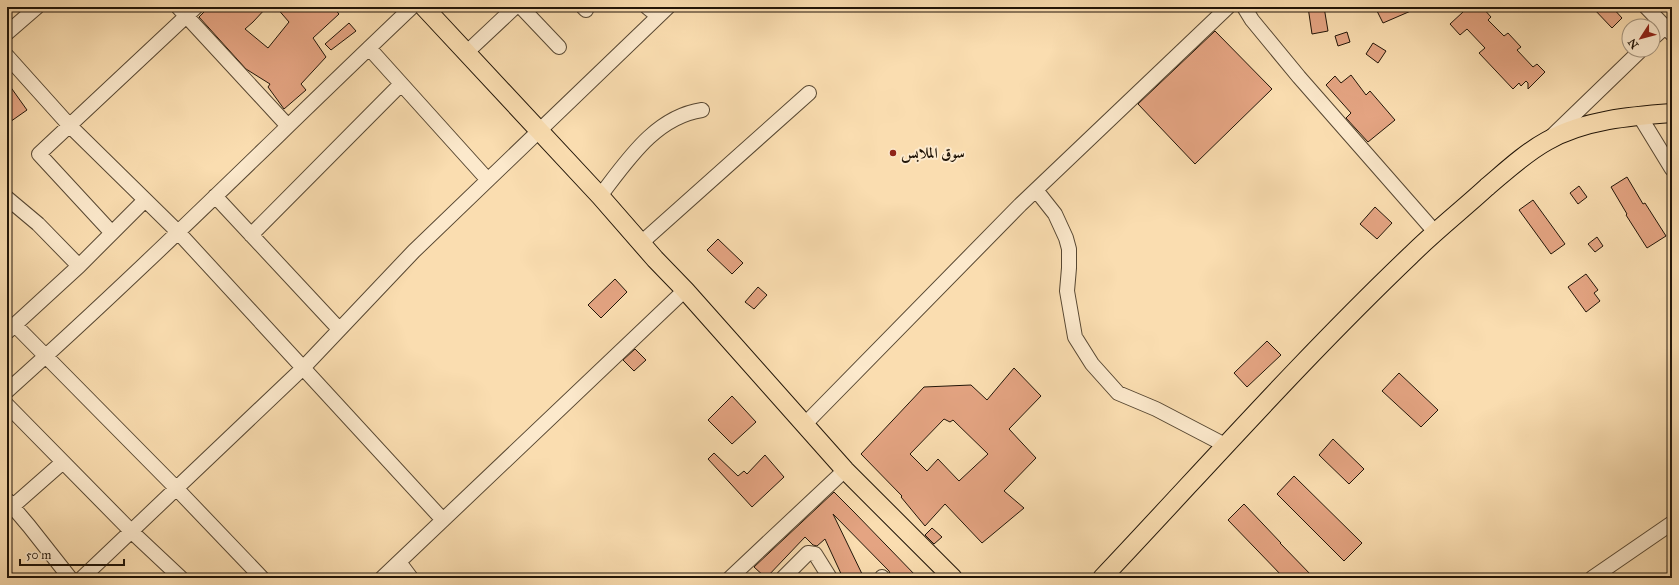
<svg xmlns="http://www.w3.org/2000/svg" width="1679" height="585" font-family="'IM FELL Great Primer',Amiri,serif">
<rect width="100%" height="100%" fill="#faddb0"/>
<filter id="stains"><feTurbulence type="fractalNoise" baseFrequency=".005" numOctaves="4"/><feColorMatrix values="0 0 0 0 .2 0 0 0 0 .09 0 0 0 0 .02 0 0 0 .5 -.17"/></filter>
<radialGradient id="worn" r=".72"><stop offset=".6" stop-color="#630" stop-opacity="0"/><stop offset="1" stop-color="#630" stop-opacity=".3"/></radialGradient>
<path fill="#e4a482" stroke="#211508" fill-rule="evenodd" d="M209,7H267L253,22L245,29L268,48L289,22L276,7H333L339,14L313,38L326,57L301,84L306,90L284,109L268,87L270,84L246,69L199,17Z
M1308,7H1324L1328,31L1312,34Z
M1375,7H1420L1383,23Z
M1459,7H1482L1491,17L1488,20L1504,36L1508,33L1521,47L1517,50L1533,67L1537,64L1545,72L1528,89V83L1526,81L1521,86L1519,83L1513,89L1479,53L1485,48L1467,29L1460,35L1450,24L1463,12Z
M1592,7H1612L1622,18L1612,28Z
M349,23L356,31L331,50L325,44Z
M1215,31L1272,89L1195,164L1138,104Z
M1347,32L1350,42L1338,46L1335,36Z
M1373,43L1386,51L1378,63L1366,54Z
M1351,75L1366,95L1370,91L1395,120L1368,142L1346,118L1351,113L1326,85L1335,76L1341,83Z
M7,82L27,110L7,124Z
M1627,177L1643,204L1645,203L1666,236L1647,248L1626,215L1627,214L1611,187Z
M1579,186L1587,197L1578,204L1570,193Z
M1533,200L1565,244L1551,254L1519,210Z
M1375,207L1392,223L1377,239L1360,224Z
M1597,237L1603,246L1595,252L1588,244Z
M718,239L743,263L732,274L707,250Z
M1586,274L1598,290L1594,293L1600,301L1586,312L1568,287Z
M615,279L627,292L601,318L588,305Z
M758,287L767,295L754,309L745,302Z
M1267,341L1281,355L1247,387L1234,373Z
M635,349L646,360L634,371L623,360Z
M1014,368L1041,396L1009,429L1036,458L1004,491L1024,508L982,543L945,504L925,526L901,497L902,496L861,454L924,387L971,385L987,400ZM944,419L950,422L953,420L988,454L959,481L938,459L927,471L910,454Z
M1399,373L1438,410L1421,427L1382,391Z
M732,396L756,422L732,444L708,420Z
M1333,439L1364,469L1349,484L1319,455Z
M714,453L738,476L744,471L747,474L765,455L784,477L752,507L708,459Z
M1294,476L1362,543L1344,561L1277,494Z
M834,492L854,512L918,578H892L889,571L833,514L864,578H843L825,539L817,546L813,545L805,537L766,578L754,567Z
M1244,504L1281,543H1280L1314,578H1284L1228,520Z
M932,528L942,537L934,544L925,535Z"/>
<g fill="none" stroke-linecap="round" stroke-linejoin="round">
<defs>
<path id="minor" d="M178,7L287,125
M521,7L559,47
M583,7L586,10
M647,7L658,16
M1244,7L1252,20L1299,77L1435,232
M1646,7L1672,34
M7,33L37,7
M1653,38L1665,27
M369,48L487,179
M466,53L515,7
M7,56L69,125L178,232L443,520
M1639,115L1672,169
M1552,136L1641,50
M1036,190L1055,214L1066,238L1069,249V268L1067,291L1075,337L1092,364L1118,393L1156,409L1225,445
M215,196L339,329
M600,196C627,161 655,117 702,110
M7,198L38,224L79,266
M112,233L39,154L196,7
M251,235L401,84
M641,243L809,93
M15,325L176,488L262,578
M7,332L79,266L145,200
M7,391C146,267 277,135 412,7
M7,405L132,532L181,578
M805,424L1020,205L1228,7
M7,500L29,526L70,578
M13,506L63,462
M399,562L411,578
M882,577V578
M82,578L303,368L414,251L668,7
M382,578L685,290
M730,578L845,470
M783,578L808,553L815,554L830,578
M1592,578L1672,523"/>
<path id="major" d="M424,7L600,196L655,259L685,290L845,470L953,578
M1102,578C1204,470 1303,358 1411,255C1435,231 1462,210 1487,187C1506,171 1525,153 1547,141C1584,120 1631,116 1672,113"/>
</defs>
<use href="#minor" stroke="#574732" stroke-width="16"/>
<use href="#major" stroke="#211508" stroke-width="20"/>
<use href="#minor" stroke="#fce9cc" stroke-width="14"/>
<use href="#major" stroke="#faddb0" stroke-width="18"/>
</g>
<circle fill="#8f2418" stroke="#fce9cc" stroke-width="1.5" cx="893" cy="153" r="4"/>
<g text-anchor="middle" dominant-baseline="central" stroke-width="4" stroke-linejoin="round" paint-order="stroke">
<g font-size="15" font-weight="bold" fill="#211508" stroke="#fce9cc" text-anchor="start">
<text x="901" y="153">سوق الملابس</text>
</g>
</g>
<rect width="1679" height="585" fill="none" stroke="#faddb0" stroke-width="24"/>
<rect x="8" y="8" width="1663" height="569" fill="none" stroke="#211508" stroke-width="2"/>
<rect x="12" y="12" width="1655" height="561" fill="none" stroke="#211508"/>
<g transform="translate(1641 38) rotate(234)"><circle r="19" fill="#fce9cc" stroke="#a4947e"/>
<path d="M0-3L7 15L0 10L-7 15Z" fill="#8f2418"/>
<text y="-6" font-size="11" font-weight="bold" text-anchor="middle" fill="#211508">N</text>
</g>
<path d="M20 559v6h104v-6" fill="none" stroke="#211508" stroke-width="2"/>
<text x="26" y="559" font-size="12" fill="#211508" stroke="#fce9cc" stroke-width="3" paint-order="stroke">50 m</text>
<rect width="100%" height="100%" filter="url(#stains)"/>
<rect width="100%" height="100%" fill="url(#worn)"/>
</svg>
